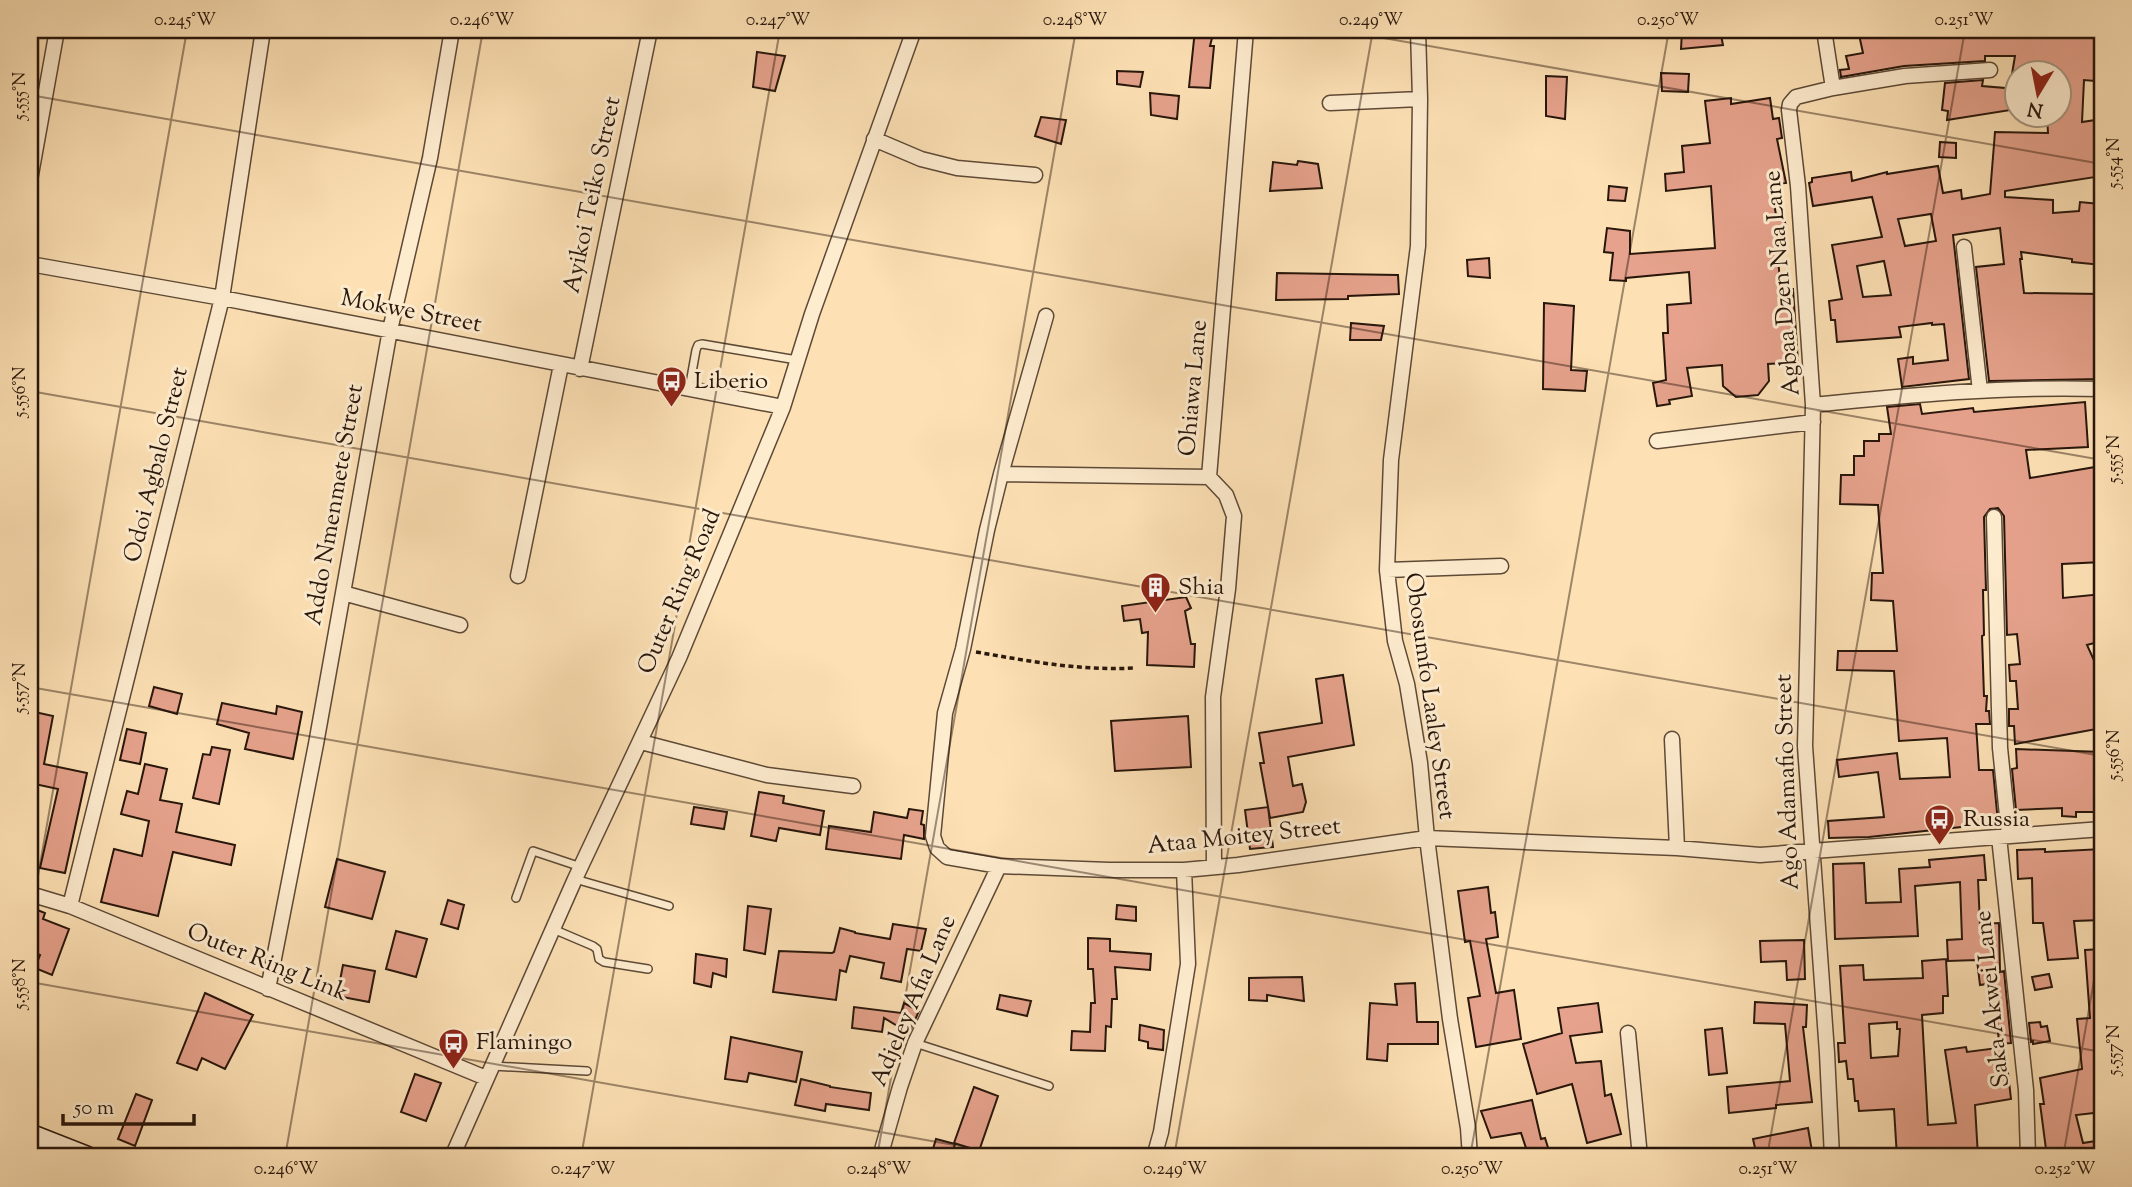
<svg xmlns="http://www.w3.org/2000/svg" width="2132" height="1187" font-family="'Sorts Mill Goudy',serif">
<rect width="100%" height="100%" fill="#fde1b5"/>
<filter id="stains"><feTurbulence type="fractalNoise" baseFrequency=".00286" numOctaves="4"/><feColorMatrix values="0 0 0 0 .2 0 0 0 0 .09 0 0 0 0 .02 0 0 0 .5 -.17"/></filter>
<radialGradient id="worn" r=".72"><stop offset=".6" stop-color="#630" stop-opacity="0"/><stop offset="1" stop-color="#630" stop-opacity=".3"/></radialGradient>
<path fill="#e6a28c" stroke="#28160b" stroke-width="2" fill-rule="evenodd" d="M1195,30H1214L1210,46H1214L1210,88L1189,87Z
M1720,30L1723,45L1681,49L1682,31Z
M1858,30H2102V45L2098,44L2095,81L2084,80L2082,122L2102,119V176L2005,191V197L2053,200V213L2079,211L2080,202L2100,204L2102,265L2072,262V259L2021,252L2022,259H2020L2024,293L2102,294V379L1989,381L1976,267L2004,264L2000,228L1953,235L1969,379L1902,387L1898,359L1913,357V364L1948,360L1944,324L1932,325V323L1899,327L1901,337L1837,342L1835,320H1831L1829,301L1842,299L1832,245L1882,237L1872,197L1813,206L1809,183L1812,182V178L1851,172L1852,181L1887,172V174L1938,166L1943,193L1961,190L1962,199L1990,194L1995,132L2048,133L2047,116H2059V74H2012L2015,56H1985V61L1904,66L1841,77L1840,70L1849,69L1846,56L1863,53ZM1931,214L1936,241L1905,246L1898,219ZM1884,261L1891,295L1863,297L1857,266Z
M757,52L785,56L775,91L753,87Z
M1117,71L1143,72L1140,87L1117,84Z
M1661,73L1689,74L1688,92L1662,91Z
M1546,76L1567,77L1565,119L1546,116Z
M1983,80L1982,86L2017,89V109L1947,120L1948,111L1942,110L1945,83Z
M1150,93L1179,96L1177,119L1151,115Z
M1731,98V104L1770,98L1773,119L1779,118L1782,138L1777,139L1786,183L1771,185L1776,215L1784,214L1787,238L1776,239L1781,290L1793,289L1798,362L1768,364L1769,381L1758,395L1736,397L1723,386L1722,365L1687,368L1692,396L1669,400L1670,404L1657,406L1653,383L1666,380L1663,333H1668L1667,305L1691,303L1689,272L1626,278V281L1610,280L1613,253L1604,252L1607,228L1630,231V254L1715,248L1711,186L1666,191L1665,174L1684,172L1682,146L1710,143L1705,101Z
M1041,117L1066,120L1061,144L1035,136Z
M1940,142L1956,143V158L1939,157Z
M1298,161L1318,164L1322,188L1270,191L1273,162L1297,165Z
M1609,186L1627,188L1625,201L1608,200Z
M1489,258L1490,278L1468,276L1467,260Z
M1277,273L1398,275L1399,294L1348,296V299L1276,300Z
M1544,303L1574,306L1571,370L1587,371L1585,391L1543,389Z
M1351,323L1384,326L1381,340H1350Z
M2085,402L2088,447L2026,450L2030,478L2101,466L2102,562L2062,564L2063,598L2102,594V641L2087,645L2102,678V728L2015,744L2014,726H2009V709H2018L2016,681H2010L2009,665L2020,664L2017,634L2007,635L2004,516L1998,508L1990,509L1984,517L1986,590H1983L1984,635L1982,636L1984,696H1987L1986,711H1989L1990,724H1976L1979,770H1993L1998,823L1869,837L1829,838L1828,821L1884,817L1878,772L1839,777L1837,760L1897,753L1900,779L1950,777L1947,738L1899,741L1894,671L1837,670L1838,651H1897L1893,601L1871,600L1872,573H1883L1878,505L1840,504L1841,475H1854V456H1864V441H1879V434H1891L1887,407L1920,404L1922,414L1973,408L1974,412Z
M1186,597L1191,608L1185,611L1191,644H1195L1194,667L1147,665L1148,632L1142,633L1140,619L1124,621L1122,606Z
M1343,675L1354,745L1288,757L1293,786L1302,784L1306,802L1303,812L1270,818L1260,763H1264L1259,733L1322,723L1316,679Z
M154,687L182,694L177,714L149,706Z
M222,703L276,714L277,706L302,712L293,759L245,749L249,733L217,724Z
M30,711L53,716L44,764L87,773L65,873L40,868L58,789L30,783Z
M1188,716L1191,767L1115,771L1111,721Z
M127,729L146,733L140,764L120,760Z
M212,747L230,750L219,804L193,798L203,754L210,755Z
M2016,749L2102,752V812H2076V817L2062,816V808L2016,810L2012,769L2017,768Z
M145,764L167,769L160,800L182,804L176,832L235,845L231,865L173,852L158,916L101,902L114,849L142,856L149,821L121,814L127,791L138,794Z
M759,792L784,796L783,803L824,811L820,835L779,828L776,841L751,836Z
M694,807L727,812L724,829L691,824Z
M1268,807L1273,847L1250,849L1245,810Z
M909,809L923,811L921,824L924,825V839L904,835L901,859L826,849L829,826L871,832L874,812L907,818Z
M2045,849V852L2102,849V920L2074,921L2078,958L2048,960L2043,923H2033L2032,878L2018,879L2017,850Z
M1984,855L1986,880H1978L1980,924L1999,923L2000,972L2004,971L2011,1043L1999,1044L1997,1019L1998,991H1995L1993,983L1980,985L1977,960L1948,961L1947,940L1962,939L1960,882L1915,886L1918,936L1835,939L1833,864L1864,863L1866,903L1901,902L1899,869L1930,867L1929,860Z
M337,859L385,872L372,919L325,907Z
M1488,887L1491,913L1495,912L1498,937L1486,939L1496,993L1514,990L1521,1039L1476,1047L1468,998L1480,996L1470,941L1465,942L1458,891Z
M448,900L464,905L458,929L441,924Z
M1117,905L1136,907V921L1116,919Z
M748,906L771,909L765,954L744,950Z
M30,907L45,913L43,919L69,929L52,975L35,968L40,955L30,951Z
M893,924L926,929L921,951L907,949L901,982L881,978L884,963L850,956L846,972L840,970L836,1000L773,992L779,951L832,953L834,952L840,928L855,932V933L890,939Z
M396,931L427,939L416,977L386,969Z
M1088,938L1110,939V951L1151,954L1150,970L1115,967L1117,999H1112L1111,1027L1106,1026L1105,1051L1071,1050L1072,1031L1090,1032L1091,1003H1095L1093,969H1088Z
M1804,940L1805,979L1787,980L1786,961L1761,962L1760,941Z
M2102,949V1042H2098L2102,1071V1112L2076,1115L2083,1143L2102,1140V1157H2047L2041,1111L2040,1104H2044L2040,1078L2082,1069L2077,1019L2090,1018L2085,950Z
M696,954L727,959L726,977L713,973L711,987L694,983Z
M1946,959L1948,996H1943V1013L1922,1015L1928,1125L1956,1123L1945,1050L1966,1047L1967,1052L2005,1047L2011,1099L1975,1105L1978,1157H1897L1894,1109L1859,1111L1858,1101H1855L1853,1079H1848L1846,1061L1839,1062L1838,1043H1845L1840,966L1863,965L1864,980L1923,978L1922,961ZM1897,1022V1029H1900L1898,1056L1871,1058L1869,1024Z
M343,965L375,971L369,1002L337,996Z
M2049,974L2052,987L2035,990L2032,977Z
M1302,977L1304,1001L1267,995V1001L1249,1000V978Z
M1415,983L1417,1022H1438V1044H1388L1387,1061L1367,1059L1370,1003L1397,1005L1395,984Z
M205,993L253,1015L225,1069L202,1058L197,1070L177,1063Z
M1000,995L1031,1001L1027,1016L997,1009Z
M1755,1002L1807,1005L1806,1027H1803L1812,1102L1776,1105V1108L1729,1113L1727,1087L1790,1081L1785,1024L1754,1023Z
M904,1003L919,1011L909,1033L884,1018L882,1032L852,1028L854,1007L901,1013Z
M1598,1003L1602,1032L1570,1036L1576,1063L1601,1061L1605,1096L1611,1094L1621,1134L1587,1143L1572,1084L1537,1094L1523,1044L1562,1033L1558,1008Z
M2040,1022L2041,1027L2047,1026L2050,1041L2033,1044V1041L2031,1042L2029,1023Z
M1140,1025L1164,1030L1163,1050L1148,1048V1042L1139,1040Z
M1722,1028L1727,1073L1709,1075L1705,1030Z
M731,1037L802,1052L796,1082L749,1073L747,1082L725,1079Z
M415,1074L441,1083L426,1121L401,1112Z
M801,1079L830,1086V1087L871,1093L869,1110L826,1104L825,1111L795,1105Z
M974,1087L998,1096L979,1151L954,1143Z
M136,1094L152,1100L135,1146L118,1139Z
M1532,1100L1541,1139L1545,1138L1551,1157H1529L1521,1133L1491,1138L1481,1111Z
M1808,1128L1813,1157H1757L1753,1139Z
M936,1139L955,1144L951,1157L932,1152Z"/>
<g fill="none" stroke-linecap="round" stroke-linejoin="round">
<defs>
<path id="service" d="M689,389L696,350L698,345L702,344L797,360
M575,879L669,906
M516,898L533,851L581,867
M553,929L593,946L597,949L599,959L604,962L648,969
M915,1043L1049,1086
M493,1066L587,1071"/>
<path id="minor" d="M1418,30L1420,99L1418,246L1391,460L1387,570L1395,641L1407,684L1420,763L1427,838L1450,1019L1468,1128L1470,1157
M1824,30L1833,88
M1330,103L1420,99
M874,139L921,159L957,168L1035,175
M30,180L57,30
M1964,247L1980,391
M30,264L222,298L783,407
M1046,316L1001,474L987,530L963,649L945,713L933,836L937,848L947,857L999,866L1109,870H1184L1238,865L1427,838L1677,848L1760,855L2102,829
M580,369L650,30
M1813,405C1909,395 2005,386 2102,389
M1657,441L1813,422
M1001,474L1209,477
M1994,517L2000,748L2009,835
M1387,570L1501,566
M518,576L561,365
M343,593L460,625
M1672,739L1677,848
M641,742L767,775L853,786
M1999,837L2026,1090L2028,1157
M1214,866L1213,697L1228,589L1234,516L1226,495L1209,477L1246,30
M30,894L70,906L486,1078
M70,906L222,298L263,30
M268,989L316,744L390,330L430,158L452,30
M1628,1033L1640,1157
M452,1157L575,879L679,658L783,407L812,314L914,30
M880,1157L900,1087L915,1043L999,866
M1154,1157L1161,1132L1188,964L1184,870
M1832,1157L1827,1053L1805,746L1813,405L1798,186L1789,110L1790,104L1796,97L1833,88L1905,76L1990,70"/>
<path id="secondary" d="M30,1135L86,1157"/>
</defs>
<use href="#service" stroke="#5d4936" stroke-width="10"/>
<use href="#minor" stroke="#5d4936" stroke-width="17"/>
<use href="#secondary" stroke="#28160b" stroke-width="24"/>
<path stroke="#28160b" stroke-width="3.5" stroke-dasharray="5 3.5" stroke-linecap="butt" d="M976,652C1029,661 1080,671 1134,668"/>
<use href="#service" stroke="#feeccf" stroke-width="7"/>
<use href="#minor" stroke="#feeccf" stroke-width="14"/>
<use href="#secondary" stroke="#feeccf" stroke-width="21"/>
</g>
<path fill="none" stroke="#28160b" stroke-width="2" stroke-opacity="0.45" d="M1338,30L2102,164M30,95L2102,460M30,391L2102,756M30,687L2102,1052M30,921L187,30M30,982L1022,1157M285,1157L483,30M581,1157L780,30M877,1157L1076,30M1174,1157L1373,30M1470,1157L1669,30M1767,1157L1965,30M2063,1157L2102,935"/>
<defs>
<symbol id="bus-pin" viewBox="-11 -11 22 30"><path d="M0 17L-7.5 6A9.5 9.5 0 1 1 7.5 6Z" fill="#8f2418" stroke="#feeccf"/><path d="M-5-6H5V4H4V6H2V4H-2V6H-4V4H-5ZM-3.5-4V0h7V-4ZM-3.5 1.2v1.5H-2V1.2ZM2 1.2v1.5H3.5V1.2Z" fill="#fff"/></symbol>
<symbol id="building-pin" viewBox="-11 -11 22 30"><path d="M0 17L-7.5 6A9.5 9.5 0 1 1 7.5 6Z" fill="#8f2418" stroke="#feeccf"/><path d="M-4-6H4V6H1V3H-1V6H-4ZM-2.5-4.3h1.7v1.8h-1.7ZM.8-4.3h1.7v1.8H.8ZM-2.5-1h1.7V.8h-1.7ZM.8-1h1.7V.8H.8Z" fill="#fff"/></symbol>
</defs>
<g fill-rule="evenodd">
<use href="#bus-pin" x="654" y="364" width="35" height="47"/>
<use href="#building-pin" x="1138" y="570" width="35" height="47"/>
<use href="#bus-pin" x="1922" y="802" width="35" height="47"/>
<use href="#bus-pin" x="436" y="1026" width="35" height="47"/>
</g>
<g text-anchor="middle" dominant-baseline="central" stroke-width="6" stroke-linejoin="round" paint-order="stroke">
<g font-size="24" fill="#28160b" stroke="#feeccf">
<text transform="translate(593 195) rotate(-78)">Ayikoi Teiko Street</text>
<text transform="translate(1783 283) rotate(-95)">Agbaa Dzen Naa Lane</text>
<text transform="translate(411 312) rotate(11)">Mokwe Street</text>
<text transform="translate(1194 388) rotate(-85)">Ohiawa Lane</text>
<text transform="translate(157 465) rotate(-76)">Odoi Agbalo Street</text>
<text transform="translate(335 505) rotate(-80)">Addo Nmenmete Street</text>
<text transform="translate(680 592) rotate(-67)">Outer Ring Road</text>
<text transform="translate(1429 696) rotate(82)">Obosumfo Laaley Street</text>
<text transform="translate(1788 782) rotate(-92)">Ago Adamafio Street</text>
<text transform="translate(1244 837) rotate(-6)">Ataa Moitey Street</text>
<text transform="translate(267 963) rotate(22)">Outer Ring Link</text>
<text transform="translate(1993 999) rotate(-96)">Saka Akwei Lane</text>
<text transform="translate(914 1001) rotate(-67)">Adjeley Afia Lane</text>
</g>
<g font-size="24" fill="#28160b" stroke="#feeccf" text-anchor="start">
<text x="694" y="382">Liberio</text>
<text x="1178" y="588">Shia</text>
<text x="1963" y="820">Russia</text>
<text x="476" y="1043">Flamingo</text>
</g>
</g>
<rect width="2132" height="1187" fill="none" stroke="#fde1b5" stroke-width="77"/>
<g transform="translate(2038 94) rotate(190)"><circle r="33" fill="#feeccf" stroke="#a89681" stroke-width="2"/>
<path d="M0-5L12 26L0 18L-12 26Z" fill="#8f2418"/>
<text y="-10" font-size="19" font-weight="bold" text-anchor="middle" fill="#28160b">N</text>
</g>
<path d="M63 1114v10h131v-10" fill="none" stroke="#28160b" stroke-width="3.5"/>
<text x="74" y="1114" font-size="21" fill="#28160b" stroke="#feeccf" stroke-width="5" paint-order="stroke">50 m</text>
<rect x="38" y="38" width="2056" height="1110" fill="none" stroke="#28160b" stroke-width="2.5"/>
<g font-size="18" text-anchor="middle" fill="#28160b">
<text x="185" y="25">0.245°W</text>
<text x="482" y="25">0.246°W</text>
<text x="778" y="25">0.247°W</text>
<text x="1075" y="25">0.248°W</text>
<text x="1371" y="25">0.249°W</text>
<text x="1668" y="25">0.250°W</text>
<text x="1964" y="25">0.251°W</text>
<text transform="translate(19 96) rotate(-90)" y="6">5.555°N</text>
<text transform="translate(2113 163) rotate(-90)" y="6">5.554°N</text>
<text transform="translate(19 392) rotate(-90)" y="6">5.556°N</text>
<text transform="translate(2113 459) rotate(-90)" y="6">5.555°N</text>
<text transform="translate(19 688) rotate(-90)" y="6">5.557°N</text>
<text transform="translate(2113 755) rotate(-90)" y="6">5.556°N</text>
<text transform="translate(19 984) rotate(-90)" y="6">5.558°N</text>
<text transform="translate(2113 1050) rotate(-90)" y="6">5.557°N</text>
<text x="286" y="1174">0.246°W</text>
<text x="583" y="1174">0.247°W</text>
<text x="879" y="1174">0.248°W</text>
<text x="1175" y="1174">0.249°W</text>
<text x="1472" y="1174">0.250°W</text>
<text x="1768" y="1174">0.251°W</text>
<text x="2065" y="1174">0.252°W</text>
</g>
<rect width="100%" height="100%" filter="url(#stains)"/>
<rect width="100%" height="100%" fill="url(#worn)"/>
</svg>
